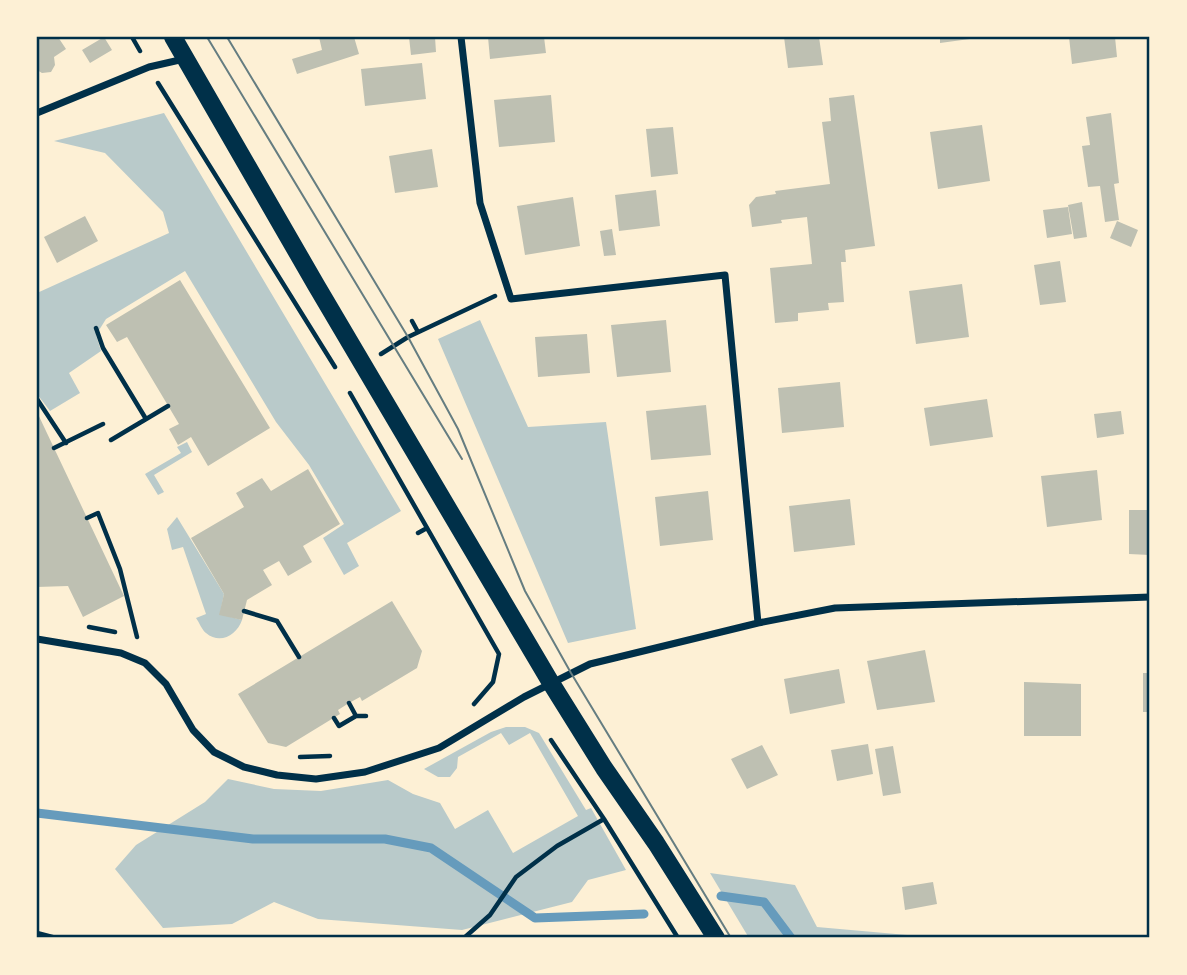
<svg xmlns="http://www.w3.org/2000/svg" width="1187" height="975" font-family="Mulish,sans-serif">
<rect width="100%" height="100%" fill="#fdf0d5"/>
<path fill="#b9caca" d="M164,113L401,511L347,543L359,566L344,575L323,538L344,524L309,465L276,422L185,271L106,319L96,335L101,351L69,373L80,393L50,411L37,394V293L169,233L163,212L105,153L54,141Z
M480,320L528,427L606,422L636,629L568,643L438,339Z
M187,442L192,452L154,475L164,492L158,495L145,474L181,453L177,447Z
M177,517L224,594L220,614L242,620C237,635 220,645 206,633C202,630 199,622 196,618L206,614L183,547L172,550L167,529Z
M506,727H525L539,733L586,810L591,808L626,870L588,880L572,902L462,930L318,919L274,902L232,924L163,928L115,869L136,845L205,802L228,779L274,789L321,791L388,780L413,794L440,803L455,829L488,810L513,853L578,816L530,733L509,745L501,733L458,757L457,768L450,777H438L424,769L491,732Z
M710,873L795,885L817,927L941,938H749Z"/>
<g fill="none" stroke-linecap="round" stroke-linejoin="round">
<path stroke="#669bbc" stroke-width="9" d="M37,813L253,839H385L431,848L535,918L644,914
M721,896L764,902L791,938"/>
</g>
<path fill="#bec0b2" d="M37,37H58L66,49L54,57L55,65L51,72L42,73L37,70Z
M104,37L112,50L90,63L82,50Z
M319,37H354L359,54L297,74L292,59L322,50Z
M409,37H435L436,52L411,55Z
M488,37H544L546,53L490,59Z
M784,37H819L823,65L788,68Z
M940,37H977V38L940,43Z
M1069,37H1115L1117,57L1072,64Z
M422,63L426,99L365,106L361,69Z
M551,95L555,142L499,147L494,100Z
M854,95L875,246L845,250L846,262H841L844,302L828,303L829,310L798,313V321L775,323L770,268L812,264L807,217L781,220L782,223L752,227L749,205L756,197L776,194L775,191L830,184L822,122L831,121L829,98Z
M1111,113L1119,183L1114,184L1119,220L1105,222L1100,186L1088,187L1082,146L1090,145L1086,117Z
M982,125L990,181L938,189L930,132Z
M673,127L678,174L651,177L646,129Z
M432,149L438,187L395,193L389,156Z
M656,190L660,226L619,231L615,195Z
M573,197L580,246L525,255L517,206Z
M1082,202L1087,237L1074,239L1068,205Z
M1068,207L1072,234L1047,238L1043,210Z
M85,216L98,241L57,263L44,237Z
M1117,221L1138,230L1131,247L1110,238Z
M612,229L616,255L604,256L600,231Z
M1060,261L1066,302L1040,305L1034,265Z
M180,280L270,428L208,466L191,437L178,445L169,429L179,424L127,337L117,342L106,325Z
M962,284L969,337L916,344L909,291Z
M666,320L671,372L617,377L611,325Z
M587,334L590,373L538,377L535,337Z
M840,382L844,427L782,433L778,388Z
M987,399L993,437L930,446L924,408Z
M706,405L711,455L651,460L646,411Z
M1121,411L1124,434L1097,438L1094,414Z
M37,412L124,596L83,617L68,586L37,587Z
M308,469L340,524L303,546L312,562L288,576L279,561L263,570L272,585L247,600L242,620L219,615L224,594L191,538L244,507L236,493L262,478L271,491Z
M1097,470L1102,520L1047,527L1041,476Z
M708,491L713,540L660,546L655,497Z
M850,499L855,545L794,552L789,506Z
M1129,510H1150V555L1129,554Z
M392,601L422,651L417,668L362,701L360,697L349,703L338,710L340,714L286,747L268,743L238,694Z
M925,650L935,702L877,710L867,661Z
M839,669L845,703L790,714L784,679Z
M1143,673H1150V712H1143Z
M1024,682L1081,684V736H1024Z
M868,744L873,774L837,781L831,750Z
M762,745L778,775L747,789L731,759Z
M893,746L901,793L883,796L875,749Z
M933,882L937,904L905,910L902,887Z"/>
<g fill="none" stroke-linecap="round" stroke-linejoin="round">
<path stroke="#003049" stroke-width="4.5" d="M132,37L140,51
M158,83L335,367
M412,321L418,332
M96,328L103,348L146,419
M381,354L408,337L495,296
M350,393L499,654L493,682L474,704
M37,399L66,443
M111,440L168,406
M54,448L103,424
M87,518L98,513L120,569L137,637
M418,533L427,528
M244,611L277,621L299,657
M89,627L115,632
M349,703L356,716
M334,718L339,726L356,716H366
M551,740L604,819L678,938
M300,757L330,756
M37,933L56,938
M464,938L490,915L516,877L557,846L604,819"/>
<path stroke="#003049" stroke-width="7" d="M461,37L480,203L511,299L725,275L758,623
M37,113L149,67L184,59
M37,639L121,653L145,663L166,684L193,730L214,752L244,767L277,775L316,779L365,772L439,748L524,697L590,664L758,623L835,608L1150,597"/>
<path stroke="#003049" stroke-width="18" d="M173,37L316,285L551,683L604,768L656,843L716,938"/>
<path stroke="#657d81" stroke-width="2" d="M207,37L462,459
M227,37L408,337L458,429L525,591L571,673L731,938"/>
</g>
<rect width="1187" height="975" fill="none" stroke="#fdf0d5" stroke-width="77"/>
<rect x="38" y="38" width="1110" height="898" fill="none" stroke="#003049" stroke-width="2.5"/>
</svg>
